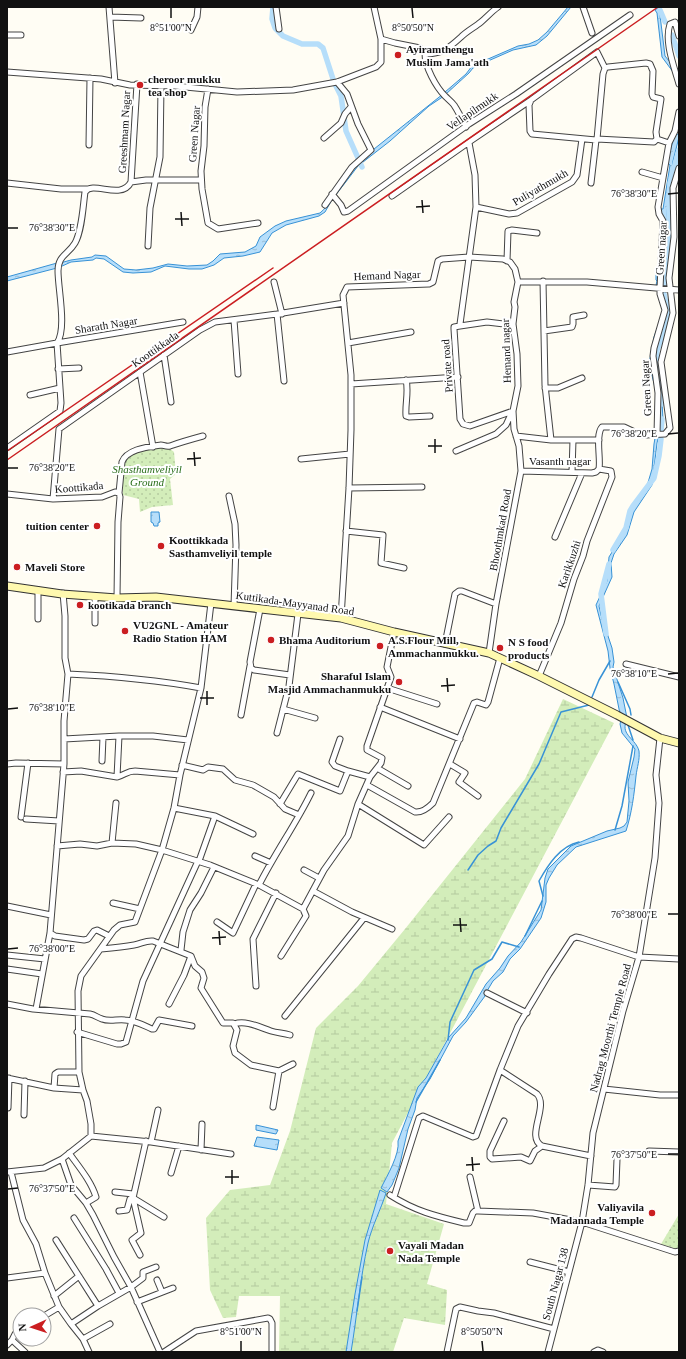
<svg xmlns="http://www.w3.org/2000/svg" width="686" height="1359" font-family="Georgia,serif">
<defs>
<pattern id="green-dots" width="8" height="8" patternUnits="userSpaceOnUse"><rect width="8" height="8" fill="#d3edba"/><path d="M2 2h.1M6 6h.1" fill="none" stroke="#b4ca9f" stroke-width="1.8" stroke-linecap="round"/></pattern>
<pattern id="wetland-marsh" width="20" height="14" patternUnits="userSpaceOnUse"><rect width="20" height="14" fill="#d3edba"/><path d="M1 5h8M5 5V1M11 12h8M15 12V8" fill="none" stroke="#b4ca9f"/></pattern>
<pattern id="water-ripples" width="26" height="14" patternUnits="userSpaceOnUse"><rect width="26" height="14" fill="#b6defa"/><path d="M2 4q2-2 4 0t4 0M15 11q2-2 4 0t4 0" fill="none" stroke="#9bbdd5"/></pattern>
</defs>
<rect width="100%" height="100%" fill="#fffdf4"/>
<path fill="url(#green-dots)" d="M164,447L169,448L174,452L176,474L170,479L173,505L152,507L140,512L139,499L123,495C123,485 121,462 130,455C135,451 156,449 164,447Z
M679,1214V1247L677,1249L661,1244Z"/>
<path fill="url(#wetland-marsh)" d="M563,699L614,723L392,1143L386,1204L444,1224L427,1284L447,1290L445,1325L404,1318L393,1352H279L280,1296H239L236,1317L223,1318L210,1290L206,1218L230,1190L270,1185L290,1131L316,1028L358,986L405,929L525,779Z"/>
<path fill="url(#water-ripples)" stroke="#3892d6" d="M568,7H571L547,36L536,45L513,50L479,65L473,68L469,73L446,94L445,92L466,74L472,66L518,46L529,44L538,40L547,32Z
M659,7L665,56L679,73V77L676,76L662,57L657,13L655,10Z
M443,94L444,96L429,106L390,141L358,166L335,196L340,184L364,157Z
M675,133L679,135V137L673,161L671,184L668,200L667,215L668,228L667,242L660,285H656L657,281L656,280V273L660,257L661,209H663L670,165L667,163Z
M333,198L325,212L319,216L286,225L272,233L260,252L243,256L224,258L214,265L202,269H189L165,266L151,272L133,273L123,272L104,259L96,258L93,260L71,262L60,267V263L71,260L92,257L95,255L106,256L124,269L136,270L153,268L168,264L187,266L207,265L213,261L220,254L245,252L256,246L260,237L275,226L286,221L320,213C325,209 329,203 333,198Z
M57,263V268L7,281V277Z
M662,288L668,311L658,337L653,358L662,403L663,419L657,443L652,485L634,512L627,535L614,554L611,563L612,577L599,606L601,615L612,648L614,662L613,667L623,698L627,718L620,714L614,684L610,668L608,651L596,605L607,581L609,557L622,536L631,511L647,486L652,469L654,444L656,432V391L649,364L654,337L663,312L661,297Z
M151,512H159L160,522L158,523V526H154L153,523L151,522Z
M621,720L626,722C621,735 636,739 639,751C640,760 637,767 636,776C634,795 632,812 626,831L576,847L557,865L549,878L546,885V902L541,918L520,949L510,959L503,972L493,981L487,991H485L484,993L485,996L466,1022L453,1036L430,1079L417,1098L415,1110L408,1129L399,1168L392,1185L387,1192L381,1188C387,1176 400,1154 398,1141L418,1087L426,1078L449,1037L466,1018L486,984L500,968L508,956L521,942L541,910L545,878L548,869L571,846L607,831L620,828L624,826L627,822L629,801L628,782L634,757L635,749L622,733L620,724Z
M256,1125L278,1130L276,1134L256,1130Z
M257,1137L279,1140L277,1150L254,1146Z
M380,1190L386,1193C381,1209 372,1226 368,1243C360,1279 357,1316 351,1352H346L355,1294L365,1240Z"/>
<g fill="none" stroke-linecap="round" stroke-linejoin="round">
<path stroke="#3892d6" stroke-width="1.5" d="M618,682L630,709L631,715
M592,697L599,680L610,661
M628,725L633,740
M615,830L622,806L633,746
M468,870L478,855L488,846L496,841L501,828L539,764L561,712L589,705
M543,896L539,881C548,865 560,846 579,842
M525,936L542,901
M448,1040L450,1022L474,970L492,959L502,942L519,947
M416,1102L440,1060
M357,1311L362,1277"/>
<path stroke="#b6defa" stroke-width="5.5" d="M273,7L272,19L275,28L283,36L302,44H318L323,48L334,82L341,96L346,131L362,167
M660,10L665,22
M672,35L679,56
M664,285L671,239L669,217L670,183L679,150
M657,368L656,362L657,350L669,317L664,294
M659,379L662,404
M661,431L662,419
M613,550L626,528L630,511L633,506L654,478L659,456L661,439
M606,634L601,594L609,564"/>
<defs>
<path id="street" d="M109,7L115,83
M276,7L279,29
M583,7L592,33
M110,17L141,18
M191,30L197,17L198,7
M7,35H21
M679,36L675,22L670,24C664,42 674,66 679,84
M381,39L395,43L420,48L425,54C442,54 449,48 461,37C467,31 475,27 481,22C487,17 491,12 498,7
M425,54C425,67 436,87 445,96C448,99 451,101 454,105C458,111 462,119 466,127
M7,72L101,79L130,85L175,86L237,92L293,90L337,82L376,67L381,62V39L374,7
M208,89L205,107L204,146L201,171L202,189L208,223L218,229L258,223
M531,100L529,105L530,131L532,134L596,140L597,139L603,74L605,68L608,67L646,63L650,64L653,71L652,94L653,97L661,99L656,132L657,139L669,143
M324,138L341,123L345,114L351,107
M597,139L654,142L657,139
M469,143L475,175L476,207L460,324V326L454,327V329L460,419L463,424L470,426L513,411
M89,145L90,78
M642,172L663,178
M131,182L146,180H201
M7,183L61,189H88
M591,183L596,140
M332,194L341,205L344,212L348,211L469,124L516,94L630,15
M392,196L472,140L531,100L597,52L605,68
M325,205L352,167L371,150L358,124L347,94L337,82
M476,207L509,214L517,213L572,182L577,175L582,139
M148,246L150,208L160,157L161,86
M507,261L508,231L512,230L537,233
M543,281L545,385L551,440
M274,282L282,314
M518,282H587L679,290
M277,314L284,381
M234,320L238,374
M460,326L487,322L513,325
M544,331L572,327L573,324V317L584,315
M348,343L411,332
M7,352L57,343C67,329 58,289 58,271C58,255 68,255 75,243C82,231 83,206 85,192C93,180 121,201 131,182L137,84
M164,355L171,402
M58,369L79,368
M140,372L153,447
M406,380C409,391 405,404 406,416L409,417L430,416
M351,384L458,377
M545,388H558L582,378
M30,395L60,388
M657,434L658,393L653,356L654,348L665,310L660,294V289L663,221L659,214L658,207L669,143L675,131L679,112
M516,436L551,440H599
M7,448L60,411L61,403L57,343L183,322
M456,451L496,434L506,425L512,412
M301,459L350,454
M599,469C601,458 595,435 602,427H624L641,435H646L665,434L670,428L661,362L673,313L669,278L674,237L673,188L679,168
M521,471L592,473L596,472L599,469
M572,472L573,440
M349,488L422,487
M119,493L122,462C127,449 148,447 161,445C164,445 166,447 170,446C181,442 192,439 203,436
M7,494L53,499L102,497L115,492L119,493L120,497L118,522L117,598
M229,496L235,524L236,545L234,606
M53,499L59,429L200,330L215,322L277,314L344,303
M346,531L383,535L381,563L404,568
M555,537L582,473
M95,596V623
M260,609L250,662L251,668L254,670L290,675
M341,618L349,488L351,430V375L343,295L347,287L429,284L433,282L438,261L442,259L469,257L503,259L510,262L515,269L518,282L514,302L515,307L513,324L517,354L518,386L513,411L514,429L519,446L521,471L496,604L489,653
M38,619V590
M445,644L455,594L459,591H462L496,604
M626,664L679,677
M68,674C113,676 157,680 201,688
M539,676L561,623L574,579L583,556L587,541L612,477L611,471L599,469
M387,688L437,704
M380,707L460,739
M283,709L315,718
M241,715L250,666
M277,733L289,686L298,614
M64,739L119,736H153L188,740
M340,739L332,762L335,766L348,771
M102,761L103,737
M7,764L16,763L64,764
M450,764L465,773L459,782L478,796
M182,765L203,770L208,767L223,769L235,780L253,785L274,797L285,809L299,815
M377,768L408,786
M63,772L81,771L117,777C125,775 127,771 135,771L180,775
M117,777L119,736
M367,785L415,812C422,813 428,808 433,803L474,703L477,702L486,705L488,702L500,658
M280,804L298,774L340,791L348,771L370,777
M358,804L424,845L449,817
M174,808L215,816L253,834
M21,817L28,763
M26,819L59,821
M112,843L116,803
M57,846L80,844L97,846L112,843L136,844L162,850L210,865L259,885L303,909L324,870L348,836L358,804L370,777L381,763L382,758L367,750V746L391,677L387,667L394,632
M255,856L271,863
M199,861L215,816
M304,870L319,878
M259,885C275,853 296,824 311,793
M313,891L352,912L392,929
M113,903L140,909
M7,906L51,915
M217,922L233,933L256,884
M50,933L55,936L84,940L88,939L94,931L97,930L109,936
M101,949C112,948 123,947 134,945C141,944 146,940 153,941L191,956L195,966L202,972L204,978L201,988L223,1023H233L237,1030L233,1046L235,1053L251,1065L279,1071L293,1064
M181,950L183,932L190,910L201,893L214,867
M7,955L45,959
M281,956L306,916L303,909
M7,969L42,974
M256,986L253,939L276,893
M487,993L527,1013
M7,1004L33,1009L90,1014C95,1015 98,1018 102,1019C109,1022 117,1019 125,1020C134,1020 143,1025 152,1029H154L159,1020L192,1026
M169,1004L184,975L191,956
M36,1009L50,933L64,764V721L68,674L65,658V616L63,593
M285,1016L364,918
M234,1024C246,1020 259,1027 271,1031C277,1033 283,1033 290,1035
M77,1032L117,1044H121L126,1042L143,981L198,861
M500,1070L537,1094C549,1107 525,1137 542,1146L591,1156
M7,1078L54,1088L83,1090
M54,1088L55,1074L58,1072H79
M604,1089L660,1095H679
M273,1107L279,1071
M8,1108L9,1078
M24,1115L25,1081
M504,1121L490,1151V1157L492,1159L521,1157L530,1161L535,1151L542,1146
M91,1136V1124L87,1101L83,1090L79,1072L78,991L81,976L114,930L120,925L135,922L162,850L174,808L180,775L201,688L211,603
M151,1142L158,1110
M201,1150L202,1124
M649,1151L679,1152
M69,1153C79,1167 91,1181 96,1197L86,1203
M62,1159L71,1185L86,1203L93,1215L114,1257L131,1287L160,1352
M7,1172L44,1168L62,1159L91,1136L151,1142L231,1154
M11,1172L23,1220L36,1244L45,1273
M171,1173L179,1146
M470,1177L478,1211
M588,1185L615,1187L616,1185L617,1159
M115,1192L133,1194
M390,1195C415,1211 435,1216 464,1223H469L473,1213L475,1211H478
M394,1197L419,1118L423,1116L473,1137L476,1136L500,1070L518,1026L549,974L572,939L576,937L581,938L639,957L679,959
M133,1198L164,1217
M119,1211L127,1210L130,1199L133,1197
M478,1211L533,1213L582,1222L675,1252L679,1251
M74,1218L106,1269L119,1293
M56,1240L98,1306
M140,1255L132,1240L141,1233L133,1198L146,1141
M530,1262L569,1272
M7,1278L45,1273L59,1307L71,1324L98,1306L131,1287L143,1278V1272L156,1267
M157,1280L162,1292
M54,1296L79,1276
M137,1302L173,1288
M44,1316L59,1307
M71,1324L83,1339L89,1352
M20,1331L15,1334L12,1340L25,1352
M83,1339L110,1324
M7,1345L12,1340
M164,1352L196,1331L268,1318L270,1319L272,1323V1352
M447,1352L456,1309L460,1307L478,1311L494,1313L554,1329
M548,1352L582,1222L588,1185L593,1133L623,1011L639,957L655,858L659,803L656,775L660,738
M594,1352L598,1350L603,1352"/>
<path id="secondary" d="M7,586L62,594L117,598L156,597L341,618L394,632L489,653L539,676L617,715L660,738L679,743"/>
</defs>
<use href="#street" stroke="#444" stroke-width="7"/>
<use href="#secondary" stroke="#333" stroke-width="9"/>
<use href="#street" stroke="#fff" stroke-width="5"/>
<use href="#secondary" stroke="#fff9af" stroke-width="7"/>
<path stroke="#cb1e21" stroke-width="1.5" d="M7,451L273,268
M7,460L658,7"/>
</g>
<path fill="none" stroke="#111" stroke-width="1.5" d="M171,8V18M412,8L413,18M668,194L678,193M422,200L423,213M416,207L430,206M181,212L182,226M175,219H189M8,228H18M668,434L678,433M435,439V453M428,446H442M194,452L195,466M187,459L201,458M8,468H18M668,674L678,673M447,678L448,692M441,686L455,685M207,691V705M200,698H214M8,709L18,708M668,914H678M460,918L461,932M453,925H467M219,931L220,945M212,938L226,937M8,949L18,948M668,1154H678M472,1157L473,1171M466,1165L480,1164M232,1170V1184M225,1177H239M8,1189L18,1188M241,1341V1351M482,1341L483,1351"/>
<g fill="#cb1e21" stroke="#fff" stroke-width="1.5">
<circle cx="398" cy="55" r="4"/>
<circle cx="140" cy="85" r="4"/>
<circle cx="97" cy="526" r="4"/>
<circle cx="161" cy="546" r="4"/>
<circle cx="17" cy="567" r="4"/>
<circle cx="80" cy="605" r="4"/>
<circle cx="125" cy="631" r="4"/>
<circle cx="271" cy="640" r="4"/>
<circle cx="380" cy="646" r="4"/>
<circle cx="500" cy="648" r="4"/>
<circle cx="399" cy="682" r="4"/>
<circle cx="652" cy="1213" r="4"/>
<circle cx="390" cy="1251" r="4"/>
</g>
<g text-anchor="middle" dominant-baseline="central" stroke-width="4" stroke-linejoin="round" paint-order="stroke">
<g font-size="11" font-weight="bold" fill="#111" stroke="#fff" text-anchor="start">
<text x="406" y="49">Ayiramthengu<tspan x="406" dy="13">Muslim Jama'ath</tspan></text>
<text x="148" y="79">cheroor mukku<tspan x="148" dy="13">tea shop</tspan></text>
<text x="89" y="526" text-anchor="end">tuition center</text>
<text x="169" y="540">Koottikkada<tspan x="169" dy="13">Sasthamveliyil temple</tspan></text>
<text x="25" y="567">Maveli Store</text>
<text x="88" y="605">kootikada branch</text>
<text x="133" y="625">VU2GNL - Amateur<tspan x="133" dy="13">Radio Station HAM</tspan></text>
<text x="279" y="640">Bhama Auditorium</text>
<text x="388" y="640">A.S.Flour Mill,<tspan x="388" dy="13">Ammachanmukku.</tspan></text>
<text x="508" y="642">N S food<tspan x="508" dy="13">products</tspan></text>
<text x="391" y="676" text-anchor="end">Sharaful Islam<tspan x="391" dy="13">Masjid Ammachanmukku</tspan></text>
<text x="644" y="1207" text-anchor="end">Valiyavila<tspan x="644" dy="13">Madannada Temple</tspan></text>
<text x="398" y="1245">Vayali Madan<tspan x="398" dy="13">Nada Temple</tspan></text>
</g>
<g font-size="11" fill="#111" stroke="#fff">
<text transform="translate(472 111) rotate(-34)">Vellapilmukk</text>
<text transform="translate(124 132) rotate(-87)">Greeshmam Nagar</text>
<text transform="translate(194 134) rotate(-86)">Green Nagar</text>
<text transform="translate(540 187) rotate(-30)">Puliyathmukh</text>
<text transform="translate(661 248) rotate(-86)">Green nagar</text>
<text transform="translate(387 275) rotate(-2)">Hemand Nagar</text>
<text transform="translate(106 325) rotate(-9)">Sharath Nagar</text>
<text transform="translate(155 349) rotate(-35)">Koottikkada</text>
<text transform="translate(506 351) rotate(-92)">Hemand nagar</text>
<text transform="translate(447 366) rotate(-94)">Private road</text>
<text transform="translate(646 388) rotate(-93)">Green Nagar</text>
<text x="560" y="461">Vasanth nagar</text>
<text transform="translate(79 487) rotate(-5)">Koottikada</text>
<text transform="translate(500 530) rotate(-80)">Bhoothmkad Road</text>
<text transform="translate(569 564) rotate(-71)">Karikkuzhi</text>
<text transform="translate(295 603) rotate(8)">Kuttikada-Mayyanad Road</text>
<text transform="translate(610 1028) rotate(-75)">Nadrag Moorthi Temple Road</text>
<text transform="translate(555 1284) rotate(-75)">South Nagar 138</text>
</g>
<g font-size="11" font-style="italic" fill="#2a6e1b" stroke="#fff">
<text x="147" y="469">Shasthamveliyil<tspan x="147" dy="13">Ground</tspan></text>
</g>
</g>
<g font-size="10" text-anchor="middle" fill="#111" stroke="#fff" stroke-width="4" stroke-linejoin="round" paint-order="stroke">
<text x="171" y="31">8°51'00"N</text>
<text x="413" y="31">8°50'50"N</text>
<text x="634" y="197">76°38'30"E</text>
<text x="52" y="231">76°38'30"E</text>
<text x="634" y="437">76°38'20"E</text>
<text x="52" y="471">76°38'20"E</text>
<text x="634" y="677">76°38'10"E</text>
<text x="52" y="711">76°38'10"E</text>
<text x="634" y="918">76°38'00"E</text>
<text x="52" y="952">76°38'00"E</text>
<text x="634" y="1158">76°37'50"E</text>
<text x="52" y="1192">76°37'50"E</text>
<text x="241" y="1335">8°51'00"N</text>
<text x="482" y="1335">8°50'50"N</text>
</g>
<rect width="686" height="1359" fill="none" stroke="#111111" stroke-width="16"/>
<g transform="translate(32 1327) rotate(267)"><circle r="19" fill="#ffffff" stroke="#a0a0a0"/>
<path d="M0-3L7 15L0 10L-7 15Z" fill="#cb1e21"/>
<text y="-6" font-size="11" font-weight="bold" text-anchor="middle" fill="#111111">N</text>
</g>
</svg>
